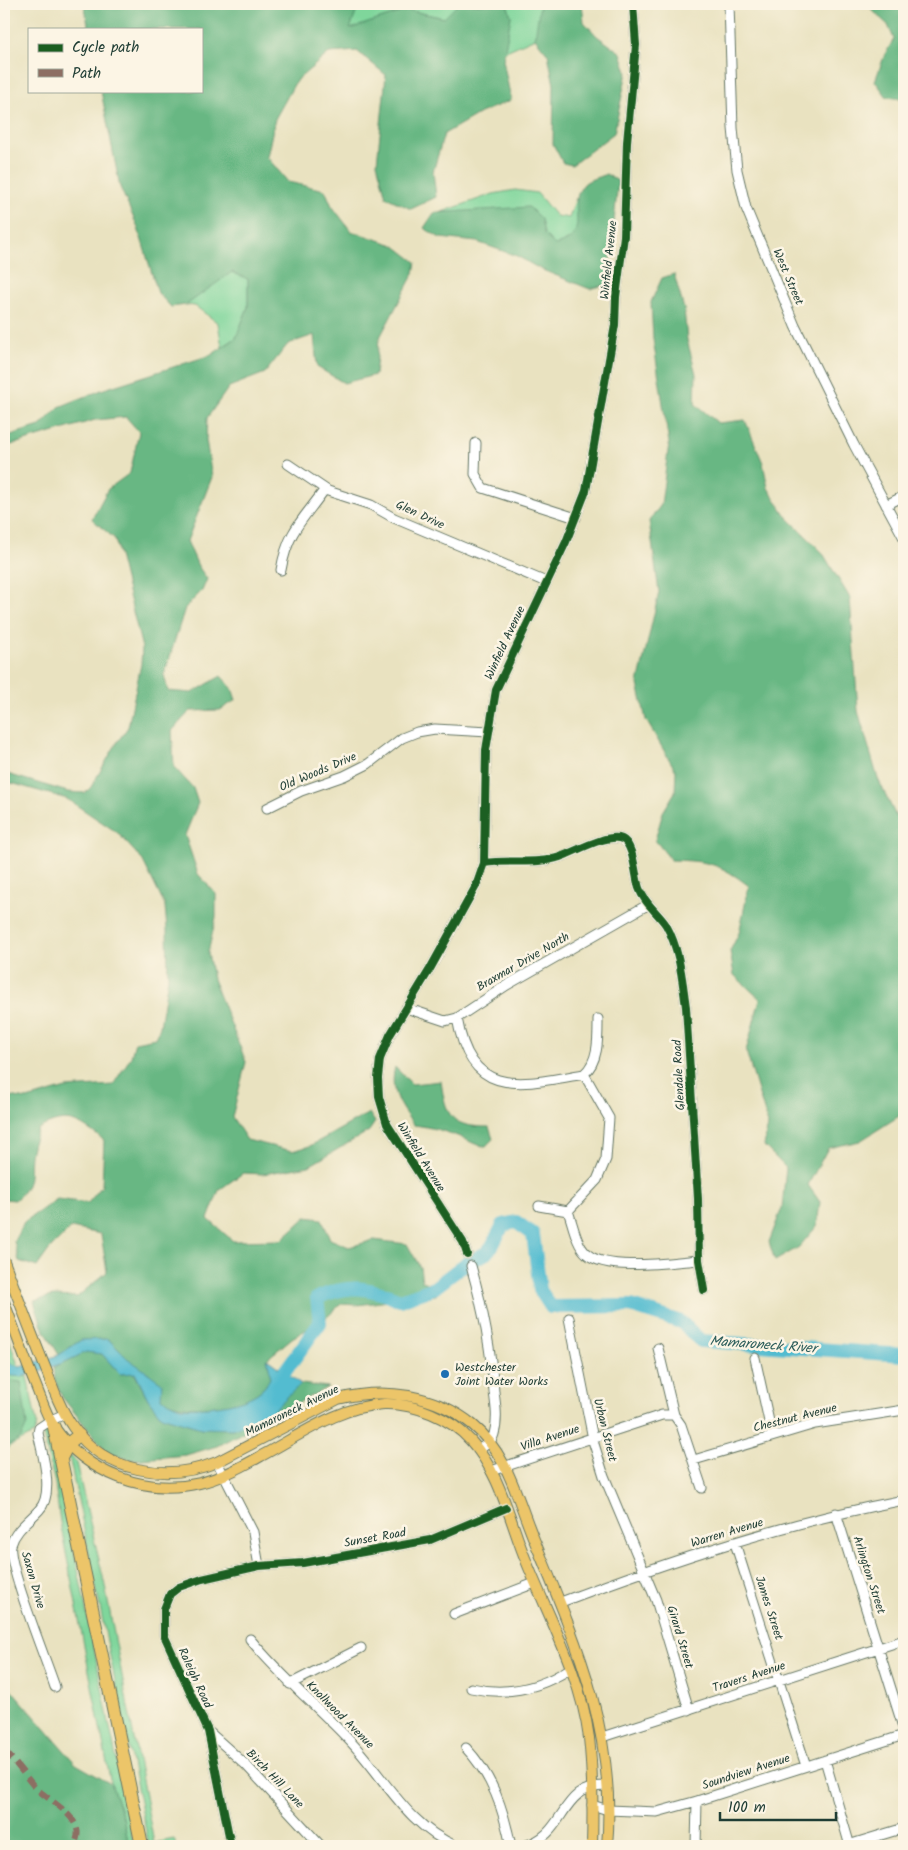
<svg xmlns="http://www.w3.org/2000/svg" width="908" height="1850" font-family="Kalam,sans-serif">
<rect width="100%" height="100%" fill="#fcf5e5"/>
<filter id="ink" filterUnits="userSpaceOnUse"><feTurbulence type="fractalNoise" baseFrequency=".02" numOctaves="2"/><feDisplacementMap in="SourceGraphic" scale="10" xChannelSelector="R" yChannelSelector="G"/><feConvolveMatrix kernelMatrix="1 2 1 2 8 2 1 2 1" color-interpolation-filters="sRGB"/></filter>
<filter id="wash" filterUnits="userSpaceOnUse"><feTurbulence type="fractalNoise" baseFrequency=".0096" numOctaves="4" result="noise"/><feDisplacementMap in="SourceGraphic" scale="20" xChannelSelector="R" yChannelSelector="G"/><feGaussianBlur stdDeviation="1.12" result="paint"/><feColorMatrix in="noise" values="0 0 0 0 0 0 0 0 0 0 0 0 0 0 0 0 0 1.4 0 .05"/><feComposite in="paint" operator="in"/></filter>
<g filter="url(#wash)">
<rect width="100%" height="100%" fill="#e9e2c0"/>
<path fill="#7fd69b" stroke="#4f8a68" d="M371,4H458L445,18L407,10L349,30L357,10Z
M507,4H541L542,18L535,38L504,52L511,16Z
M515,190L537,193L556,216L569,218L576,198C579,222 582,238 555,245L544,234L541,219L467,212H442L493,194Z
M231,272L248,279V307L236,338L222,347L218,323L195,306L186,305Z
M4,1324L22,1377L27,1376L37,1424L34,1434L12,1445L4,1452Z
M47,1430L65,1506L134,1846H129L123,1817L111,1784L60,1522L55,1483L43,1435L44,1431Z
M69,1456L72,1457L76,1463L104,1581L154,1843L174,1839L176,1846H149Z"/>
<path fill="#67b783" stroke="#437a5c" d="M84,4H355L357,10L350,29L407,10L444,18L458,4H507L511,16L503,60L511,100L480,113L444,134L433,172L436,197L411,209L386,197L377,163L386,75L357,51L329,53L296,81L275,119L267,157L288,182L325,190L332,206L351,231L394,245L416,262L414,273L379,339L375,375L344,383L317,367L314,335L288,344L265,373L229,387L207,418L206,440L212,477L187,541L198,566L207,579L202,591L185,608L164,675L168,691L192,693L221,676L232,688L236,700L220,710L190,711L172,731L174,767L193,788L198,803L185,835L198,874L216,894V917L208,953L213,979L246,1062L232,1117L247,1140L292,1151L310,1146L369,1113L375,1122L369,1131L309,1166L263,1174L243,1173L219,1190L208,1219L233,1241L281,1240L306,1217L322,1219L330,1239L349,1247L374,1240L407,1244L420,1267L422,1281L443,1288L436,1295L357,1305L341,1304L326,1318L292,1338L267,1359C269,1366 272,1375 268,1382C255,1408 184,1414 162,1399C153,1393 146,1380 139,1372C129,1360 119,1349 108,1339L81,1340L59,1355L42,1326L34,1301L53,1296L77,1297L107,1272L101,1234L71,1228L49,1250L37,1267L19,1261L14,1241L24,1222L57,1199L88,1203L102,1186L104,1140C78,1122 69,1112 38,1129C35,1137 31,1147 30,1156C28,1176 33,1185 15,1200L4,1199V1095L27,1099L66,1088L113,1085L131,1057L135,1042L155,1038L160,1027L168,978L167,930L165,906L143,861L118,833L67,799L4,781V773L68,792L85,793L91,787L118,741L128,727L141,664L142,648L115,539L92,519L108,489L130,473L139,432L126,417L95,420L4,447V437L40,426L59,407L104,389L211,355L236,338L248,307V279L232,272L186,305L171,307L158,293L138,228L120,187L101,91H201V29H89Z
M540,4H582L584,22L597,36L621,53L627,72L614,133L572,165L563,163L553,144L554,85L548,54L535,38Z
M872,4H904V99L887,97L875,81L885,54L894,39L888,25L871,9Z
M606,174L618,181L608,284L590,289L540,269L517,256L477,242L440,238L424,228L434,213L529,207L541,219L544,234L555,245C595,236 564,205 584,184C589,179 600,177 606,174Z
M674,274L684,309L687,340L696,374L695,404L718,423L745,420L763,463L768,488L786,516L822,552L850,598L858,711L878,779L904,833V1113L860,1141L828,1148L808,1185L820,1202L817,1226L799,1247L775,1261L769,1242L782,1208L786,1168L764,1146L768,1124L746,1051L760,999L734,975L730,951L739,933L749,886C719,863 708,861 671,860L655,840L663,812L675,792L676,771L646,720L638,684L659,592L649,521L661,505L669,443L653,339L651,302L662,278Z
M395,1067L412,1084L441,1081C446,1117 451,1127 489,1127L493,1139L486,1146C476,1146 470,1141 460,1137C445,1131 430,1127 414,1125C399,1106 389,1091 395,1067Z
M86,1352L102,1354L120,1374L134,1373L148,1399L161,1416L201,1428L233,1429L301,1384L328,1387L217,1446L186,1455L131,1460L107,1453L62,1397L55,1380L54,1367Z
M4,1380L21,1382L27,1425L21,1438L4,1448Z
M4,1681L76,1764L111,1784L123,1817L129,1846H4Z"/>
<path fill="#53bcd0" stroke="#397c82" d="M108,1339L127,1358L162,1383L161,1398C167,1401 175,1406 182,1407C205,1409 256,1405 268,1382C272,1375 269,1366 267,1359L301,1384L268,1415L233,1429L201,1428L161,1416L148,1399L135,1373L120,1374L102,1354L86,1352L63,1363L22,1377L4,1375V1360L20,1367L59,1355L81,1340Z"/>
<g fill="none" stroke-linecap="round" stroke-linejoin="round">
<path stroke="#53bcd0" stroke-width="14" d="M274,1386L320,1323L317,1298C349,1283 369,1287 400,1300L434,1288L464,1265L486,1253L492,1246L503,1225L516,1222L533,1234L540,1290L551,1307L631,1306L681,1322L701,1341L904,1355"/>
</g>
</g>
<g filter="url(#ink)">
<g fill="none" stroke-linecap="round" stroke-linejoin="round">
<defs>
<path id="minor" d="M729,4L733,128L737,170L746,208L795,326L854,445L904,538
M476,443L475,474L483,488L576,518
M288,464L328,491L371,505L394,518L546,582
M886,505L904,496
M281,570C288,530 303,520 325,489
M267,808L301,791L344,776L368,764L402,738L417,732L435,729L489,732
M484,863C509,859 536,865 560,857C575,852 607,833 622,839C634,844 635,876 639,888C644,903 658,913 666,925C680,950 682,979 686,1007L698,1199L699,1260L704,1290
M406,1008L445,1021L457,1018L507,985L649,904
M457,1018C471,1100 521,1085 584,1074L609,1118L606,1159L597,1180L568,1211C573,1224 576,1245 587,1254C608,1272 672,1262 699,1260
M584,1074C599,1061 598,1038 598,1019
M539,1206L568,1211
M467,1254L463,1242L387,1124L379,1097L378,1078L380,1059L390,1035L430,969L476,886L484,863L486,750L496,690L566,542L586,491L615,325L616,297L624,236L627,142L636,45L633,4
M471,1266C483,1308 491,1348 494,1392C496,1406 498,1421 494,1434C492,1442 484,1446 478,1450
M569,1318L594,1444L604,1476L656,1600L689,1710
M658,1348L674,1415L681,1425L702,1488
M755,1358L772,1435
M694,1460L815,1424L904,1410
M217,1462L253,1532L259,1566
M491,1471L662,1415H674
M836,1513L904,1730
M735,1543L806,1766
M561,1602C672,1560 787,1522 904,1500
M454,1614L535,1583
M250,1639C280,1676 317,1706 349,1740C384,1776 407,1826 456,1846
M290,1684L361,1648
M55,1687C47,1662 7,1564 11,1545C15,1530 29,1521 39,1510C55,1494 42,1453 38,1433L39,1428L51,1420L65,1414
M471,1688C507,1696 541,1688 571,1668
M208,1731L246,1765L321,1846
M602,1737L904,1640
M466,1748C493,1777 503,1808 511,1846
M825,1760L850,1846
M592,1805L608,1810L657,1812L697,1801L904,1735
M231,1846L208,1731L164,1635V1609L170,1594L179,1587L202,1579L259,1566L303,1563L430,1540L506,1508
M523,1846C568,1836 557,1785 607,1786
M696,1846L697,1801
M845,1846L904,1828"/>
<path id="major" d="M4,1261C18,1298 32,1335 47,1372C54,1391 61,1410 73,1427C105,1473 168,1482 217,1462L338,1399C384,1387 435,1394 473,1425C507,1453 517,1498 533,1537C575,1639 617,1733 607,1846
M4,1302C14,1328 23,1354 33,1379C40,1395 45,1413 54,1427C86,1473 145,1496 200,1483C221,1478 242,1467 261,1456C299,1436 339,1406 384,1404C414,1403 451,1418 471,1441C501,1474 510,1523 527,1563C550,1620 581,1676 589,1738C593,1774 593,1810 592,1846"/>
<path id="highway" d="M54,1427L142,1846
M61,1458L69,1443L79,1435"/>
</defs>
<use href="#minor" stroke="#667765" stroke-width="11"/>
<use href="#major" stroke="#667765" stroke-width="12"/>
<use href="#highway" stroke="#667765" stroke-width="14"/>
<use href="#minor" stroke="#fff" stroke-width="9"/>
<use href="#major" stroke="#ecc569" stroke-width="10"/>
<use href="#highway" stroke="#ecc569" stroke-width="12"/>
<path stroke="#8d6e63" stroke-width="6" stroke-dasharray="12 6" stroke-linecap="butt" d="M4,1750C14,1761 23,1773 33,1785C47,1801 92,1820 73,1846"/>
<defs>
<path id="cycleway" d="M484,863C509,859 536,865 560,857C575,852 607,833 622,839C634,844 635,876 639,888C644,903 658,913 666,925C680,950 682,979 686,1007L698,1199L699,1260L704,1290
M467,1254L463,1242L387,1124L379,1097L378,1078L380,1059L390,1035L430,969L476,886L484,863L486,750L496,690L566,542L586,491L615,325L616,297L624,236L627,142L636,45L633,4
M231,1846L208,1731L164,1635V1609L170,1594L179,1587L202,1579L259,1566L303,1563L430,1540L506,1508"/>
</defs>
<use href="#cycleway" stroke="#fcf5e5" stroke-width="11"/>
<use href="#cycleway" stroke="#1b5e20" stroke-width="8"/>
</g>
</g>
<circle fill="#1f6fb2" stroke="#fcf5e5" stroke-width="2" cx="445" cy="1374" r="5"/>
<g text-anchor="middle" dominant-baseline="central" stroke-width="5" stroke-linejoin="round" paint-order="stroke">
<g font-size="12" fill="#1f3d34" stroke="#fcf5e5">
<text transform="translate(609 260) rotate(-84)">Winfield Avenue</text>
<text transform="translate(788 277) rotate(67)">West Street</text>
<text transform="translate(420 515) rotate(25)">Glen Drive</text>
<text transform="translate(505 643) rotate(-65)">Winfield Avenue</text>
<text transform="translate(318 772) rotate(-23)">Old Woods Drive</text>
<text transform="translate(523 962) rotate(-30)">Braxmar Drive North</text>
<text transform="translate(679 1075) rotate(-93)">Glendale Road</text>
<text transform="translate(421 1157) rotate(58)">Winfield Avenue</text>
<text transform="translate(292 1411) rotate(-26)">Mamaroneck Avenue</text>
<text transform="translate(795 1418) rotate(-14)">Chestnut Avenue</text>
<text transform="translate(605 1430) rotate(76)">Urban Street</text>
<text transform="translate(550 1438) rotate(-18)">Villa Avenue</text>
<text transform="translate(727 1533) rotate(-17)">Warren Avenue</text>
<text transform="translate(375 1538) rotate(-10)">Sunset Road</text>
<text transform="translate(869 1575) rotate(72)">Arlington Street</text>
<text transform="translate(33 1580) rotate(74)">Saxon Drive</text>
<text transform="translate(769 1608) rotate(72)">James Street</text>
<text transform="translate(680 1637) rotate(73)">Girard Street</text>
<text transform="translate(749 1677) rotate(-18)">Travers Avenue</text>
<text transform="translate(195 1678) rotate(65)">Raleigh Road</text>
<text transform="translate(340 1715) rotate(45)">Knollwood Avenue</text>
<text transform="translate(746 1772) rotate(-18)">Soundview Avenue</text>
<text transform="translate(275 1779) rotate(46)">Birch Hill Lane</text>
</g>
<g font-size="12" fill="#1f3d34" stroke="#fcf5e5" text-anchor="start">
<text x="455" y="1367">Westchester<tspan x="455" dy="14">Joint Water Works</tspan></text>
</g>
<g font-size="14" font-style="italic" fill="#2c5d5b" stroke="#fcf5e5">
<text transform="translate(763 1345) rotate(4)">Mamaroneck River</text>
</g>
</g>
<rect width="908" height="1850" fill="none" stroke="#fcf5e5" stroke-width="20"/>
<rect x="28" y="28" width="175" height="65" fill="#fcf5e5" stroke="#a4ab9e"/>
<rect x="38" y="44" width="25" height="8" fill="#1b5e20" stroke="#a4ab9e"/>
<text x="72" y="52" font-size="15" fill="#1f3d34">Cycle path</text>
<rect x="38" y="69" width="25" height="8" fill="#8d6e63" stroke="#a4ab9e"/>
<text x="72" y="78" font-size="15" fill="#1f3d34">Path</text>
<path d="M720 1812v8h116v-8" fill="none" stroke="#1f3d34" stroke-width="2.5"/>
<text x="728" y="1812" font-size="15" fill="#1f3d34" stroke="#fcf5e5" stroke-width="4" paint-order="stroke">100 m</text>
</svg>
